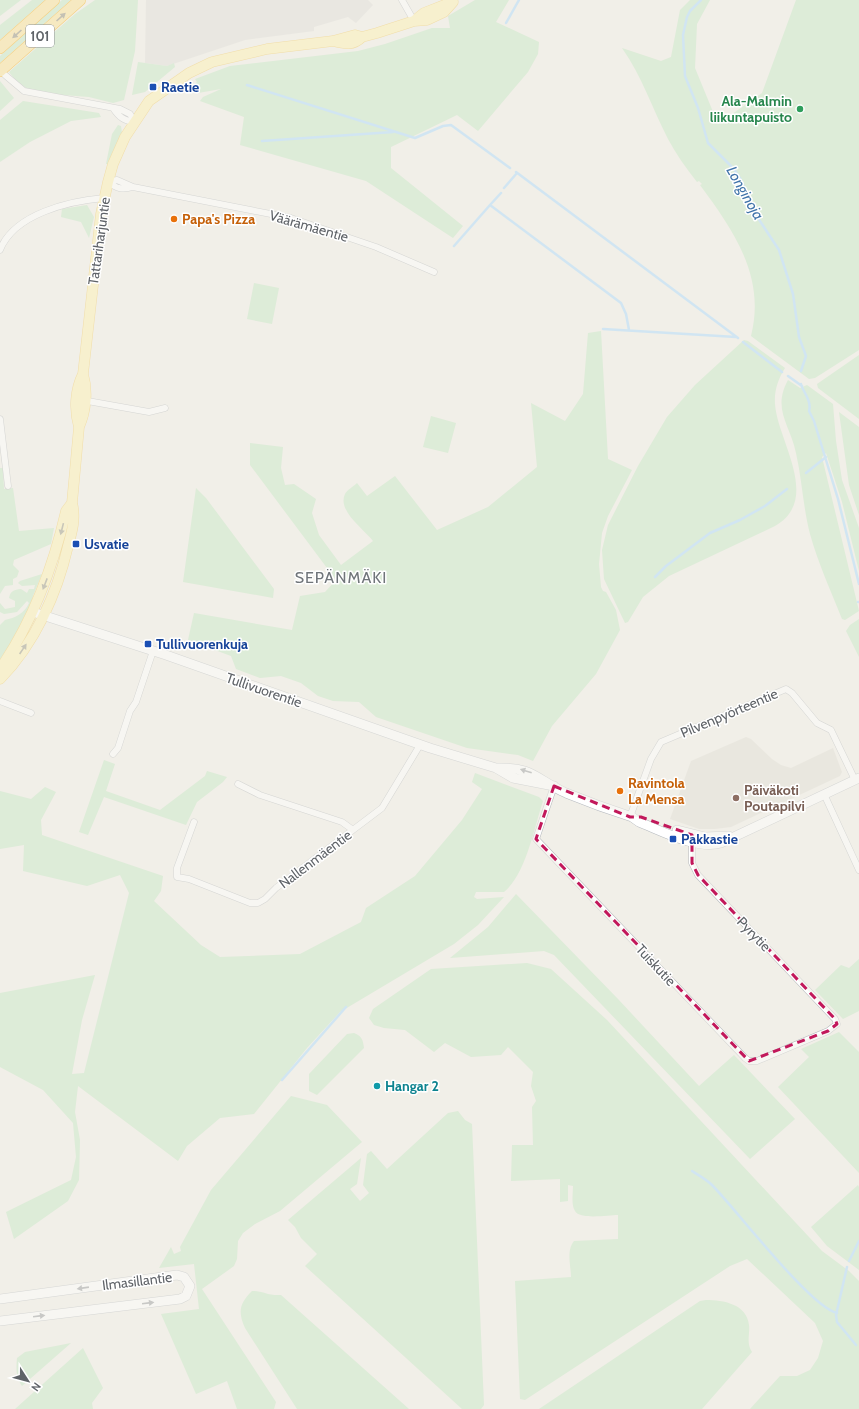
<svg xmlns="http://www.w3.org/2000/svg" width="859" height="1409" font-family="Cabin,sans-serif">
<rect width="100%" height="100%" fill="#f1efe8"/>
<path fill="#e0deda" d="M146,0H368L373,5L356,23L348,17L314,27V31L245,40L167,66L145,63Z"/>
<path fill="#e1ded6" d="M746,737L751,739L772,759L781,765L791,768L833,748L842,772L840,776L731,827L715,829H699L670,819L691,761Z"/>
<path fill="#c5e8c5" d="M0,0H21L0,16Z
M32,0H45L0,40V25Z
M62,0H71L0,63V56Z
M95,0H138L135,51L124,100L113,103L89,97L50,94L29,90L16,81L9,72L75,14Z
M475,0H509L496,22L539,42L538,54L528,72L478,131L457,115L391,147V168L463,226L453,238L366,181L240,145L244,117L200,101L203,97L221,89L198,93L185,91L197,82L195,79L230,66L358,51L385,44L432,28H450L448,16Z
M690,0H710L697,24L695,68L718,124L762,93L796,0H859V350L815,378L809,379L751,336C766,277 734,231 700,185L702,184L699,181L697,182C686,168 676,154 668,139C652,108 642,76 622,48L661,61L671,57L680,10Z
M138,62L167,66L174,63L175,67L145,92L132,95Z
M0,81L14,98L0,111Z
M23,101L99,113L101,117L71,121L30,142L0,162V120Z
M118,125L121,126L122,133L108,164H106L112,134Z
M87,205L94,217L89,238L81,222L61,217L62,209Z
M254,283L279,288L272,324L247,319Z
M601,331L608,459L632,470L608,516L602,533L599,564L601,587L603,591L606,592L616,610L620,630L596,674L552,726L533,761L518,755L467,748L376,717L359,702L333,701L318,696L301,683L281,676L260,678L236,669L231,656L188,640L194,613L292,630L300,596L325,592L336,580L250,465V443L283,447L281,468L285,485L294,484L316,499L312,513L319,535L341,565L373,541C364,529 337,511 345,494C347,490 354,486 357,483L367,496L395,476L437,530L488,507L537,467L531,403L565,421L583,394L588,333Z
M744,340L748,341L785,368C778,379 774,391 775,404C777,440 822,499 775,526L669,576L643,597L628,622L625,623L604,579L602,550L608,525L638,466L667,417L695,385Z
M859,355V419L818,388L817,384Z
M788,380L800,388L807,385L833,404L836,441L842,480L859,528V571L842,502L826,453L822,457L859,611L845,620L842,619C831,591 818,563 810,534C803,507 802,479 796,453C790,424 772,410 788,380Z
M839,412L859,427V515L849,485Z
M431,416L456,423L448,453L423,447Z
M0,468H3L4,489L13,488L19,531L54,528L51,544L14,560L13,565L19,571L17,577L13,579V585L5,586L0,594Z
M196,488L206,498L274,589L273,598L183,582Z
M42,574L33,596L31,609L0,664V625L5,620C15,618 25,613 29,603L27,601L17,612L4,614L0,612V603L5,609L15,607V601L9,598C11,590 14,590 21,589L27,593L29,589H34L35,585L22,586L18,583L20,581Z
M859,619V657L846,631L850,625Z
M104,760L115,764L106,791L160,810L205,776L207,771L227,777L223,782L197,802L186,825L104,797L88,835L79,832Z
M475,773L539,797L543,801C534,828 526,874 504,892H476L474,897L477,899L504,897L478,925L454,944L340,1012L307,1048L254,1114L220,1118L187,1146L178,1161L78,1086L75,1112L80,1140L79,1180L68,1201L14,1239L6,1212L71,1180L76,1157L73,1123L43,1090L0,1067V993L95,975L82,1020L72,1074L84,1073L129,893L120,875L87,886L23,871L24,845L0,849V791L31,799L45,787L56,792L41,820L42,835L163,876L161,891L154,901L201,945L220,957L300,954L361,922L366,908L415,876L462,820L482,789L472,782Z
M516,894L618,999L699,1086L734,1055L795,1119L750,1159L554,955L544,951L450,958L488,927Z
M859,959V1011L843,1019L815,990L841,965L849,968Z
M527,963L551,969L607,1020L822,1251L849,1271L859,1281V1409H750L780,1376H797L810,1370L818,1358L823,1341L815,1323L747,1259L730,1266L525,1400L520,1399L515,1281L571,1277C571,1266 566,1251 574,1241L618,1239V1215C608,1215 580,1220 575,1211C571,1205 573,1193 573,1186L568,1185V1201L560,1202V1179L511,1181L512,1145H533L532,1107L536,1101L531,1086L533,1072L508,1047L501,1055L471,1057L445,1043L434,1052L405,1030L384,1028L374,1025L369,1018L373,1009L431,969Z
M839,1032L859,1052V1173L778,1087L809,1057L801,1049Z
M354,1033C362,1036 363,1040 364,1048L317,1095L309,1091V1074L347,1034Z
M291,1096L327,1105L362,1142L280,1211L255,1224L243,1233L238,1241L237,1259L234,1266L202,1289L276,1402L274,1409H237L227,1381L196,1394L161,1314L199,1309L194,1264L159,1268L171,1247L174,1254L181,1251L180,1247L211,1190Z
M458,1111L465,1120L472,1124L484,1405L481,1409H462L305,1266L317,1254L301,1238L295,1227L288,1220L361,1158L357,1184L350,1189L360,1201L369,1193L363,1185L367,1154L371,1151L387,1169L448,1113Z
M858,1185L859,1187V1270L827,1246L811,1227Z
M252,1291C261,1290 268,1296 281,1295L409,1409H297L245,1328C238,1312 239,1304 252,1291Z
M706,1300C723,1300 747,1304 749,1325C750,1335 746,1343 752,1352L702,1409H539L700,1301Z
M71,1343L22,1386C16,1377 16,1369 17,1358L25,1352Z
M83,1348L103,1388L92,1403L93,1409H15Z"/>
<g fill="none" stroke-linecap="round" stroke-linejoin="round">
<path stroke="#aadaff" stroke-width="2.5" d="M701,0L690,11L687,17L683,35L685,76L698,108L708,143L734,169L741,180L756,215L779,250L793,294L799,337L806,356L801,371
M506,23L519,0
M247,85L415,138L443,126L451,125L510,168
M262,141L393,132
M516,172L738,338
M504,188L517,173
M490,205L501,193
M454,246L490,205L621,303L626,314L629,330
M603,329L736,337
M743,342L782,372
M788,376L802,386
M801,384C803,392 812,401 809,411L814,421L838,499L859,584
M806,473L826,457
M655,577L666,566L710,533L740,520L765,506L787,489
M858,602H859
M282,1080L346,1007
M692,1171C698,1175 706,1179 712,1185C735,1208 811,1308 837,1313
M849,1261L859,1241
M847,1267L836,1315L837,1322L856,1345"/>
<defs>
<path id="street" d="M402,0L414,21
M5,75L24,91L120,109L130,114L135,122
M113,108C119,117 124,121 135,122
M108,182L117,180L133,187L291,218L376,247L434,272
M108,182C117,189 123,190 133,187
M0,250C14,214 69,201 104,198
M82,400L149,412L165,408
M0,419L8,486
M0,701L31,713
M113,754L118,748L130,711L136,702L153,651
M238,784L260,795L342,822L353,830
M554,786L536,839L745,1058L749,1061H757L828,1031L837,1024L835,1019L698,875L692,863V839
M824,794L859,870
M630,817L651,759L661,742L786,689L792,693L817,723L831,730L855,780
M194,822L177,868V877L189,879L250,903H258L265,899L276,888L382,808L420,745"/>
<path id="secondary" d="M33,612L166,655L430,748L496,768L513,778L554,786
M496,768C534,767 535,779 566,793C588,802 610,810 632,817L639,822C662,831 697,850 721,843L859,778
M677,830L705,837L729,836
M0,1299L177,1275L184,1277L190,1286L186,1296L180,1299L0,1321"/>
<path id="primary" d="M414,21L424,13L452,2
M333,41C345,44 353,46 362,37
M79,427C86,411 88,391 83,374
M0,669C33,621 53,568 66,511L72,503
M0,679C35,643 57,594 68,546C72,532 76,518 72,503L79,427C74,410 75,390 83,374L101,214L108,182L113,164L125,137L149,101L189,73L212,62L267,49L333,41L355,35L362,37L377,33L414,21L427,20L444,12L453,2"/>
<path id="highway" d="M0,48L54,0
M0,71L80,0"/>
</defs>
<use href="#street" stroke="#b5b8bc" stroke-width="7"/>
<use href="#secondary" stroke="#b6babf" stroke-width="10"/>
<use href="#primary" stroke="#f2c960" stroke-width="11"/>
<use href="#highway" stroke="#f9ab00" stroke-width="12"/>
<use href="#street" stroke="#fff" stroke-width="6"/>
<use href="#secondary" stroke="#fff" stroke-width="9"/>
<use href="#primary" stroke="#fff2af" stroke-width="10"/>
<use href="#highway" stroke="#fde293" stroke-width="11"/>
</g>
<defs><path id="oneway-solid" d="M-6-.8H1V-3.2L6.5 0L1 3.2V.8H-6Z"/></defs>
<g fill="#8e8975">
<use href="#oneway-solid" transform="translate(61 17) rotate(-42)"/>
<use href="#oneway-solid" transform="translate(17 34) rotate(138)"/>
</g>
<g fill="#979581">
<use href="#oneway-solid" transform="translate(62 529) rotate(104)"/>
<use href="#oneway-solid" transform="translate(45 584) rotate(111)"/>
<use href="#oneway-solid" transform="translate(23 649) rotate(-56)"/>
</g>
<g fill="#979a9d">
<use href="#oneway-solid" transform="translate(526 771) rotate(-162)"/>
<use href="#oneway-solid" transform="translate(83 1288) rotate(172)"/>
<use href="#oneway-solid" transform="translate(148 1303) rotate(-7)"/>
<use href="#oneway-solid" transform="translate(39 1316) rotate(-7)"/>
</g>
<path d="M0 0H859V1409H0ZM554,786L630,817H641L692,835V863L698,875L835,1019L837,1024L828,1031L749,1061L536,839Z" fill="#f1efe8" fill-opacity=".55" fill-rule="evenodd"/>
<path fill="none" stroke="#c2185b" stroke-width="3" stroke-dasharray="8 5" stroke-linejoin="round" d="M554,786L630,817H641L692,835V863L698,875L835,1019L837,1024L828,1031L749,1061L536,839Z"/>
<g fill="#1a4fb4" stroke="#fff" stroke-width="1.5">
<rect x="149" y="83" width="8" height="8" rx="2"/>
<rect x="72" y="540" width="8" height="8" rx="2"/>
<rect x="144" y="640" width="8" height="8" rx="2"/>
<rect x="669" y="835" width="8" height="8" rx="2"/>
</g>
<circle fill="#2e9e5b" stroke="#fff" stroke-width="1.5" cx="800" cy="109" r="4"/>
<g fill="#e8710a" stroke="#fff" stroke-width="1.5">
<circle cx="174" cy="219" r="4"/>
<circle cx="620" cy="791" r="4"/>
</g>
<circle fill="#8d6e63" stroke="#fff" stroke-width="1.5" cx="736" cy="798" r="4"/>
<circle fill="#0f9aa8" stroke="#fff" stroke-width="1.5" cx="377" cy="1086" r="4"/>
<g text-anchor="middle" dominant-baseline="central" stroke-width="3" stroke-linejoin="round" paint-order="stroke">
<rect fill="#fff" stroke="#8f9295" stroke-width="1" x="26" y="25" width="28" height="22" rx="3"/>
<g font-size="13" font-weight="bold" fill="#5f6368">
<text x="40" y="36">101</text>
</g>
<g font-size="14" font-weight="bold" fill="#164399" stroke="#fff" text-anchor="start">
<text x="161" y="87">Raetie</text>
<text x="84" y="544">Usvatie</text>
<text x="156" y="644">Tullivuorenkuja</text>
<text x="681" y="839">Pakkastie</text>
</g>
<g font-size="14" font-weight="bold" fill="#27864d" stroke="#fff" text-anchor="end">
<text x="792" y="101">Ala-Malmin<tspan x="792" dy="16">liikuntapuisto</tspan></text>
</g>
<g font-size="14" font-weight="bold" fill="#c56008" stroke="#fff" text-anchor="start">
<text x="182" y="219">Papa's Pizza</text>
<text x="628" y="783">Ravintola<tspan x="628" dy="16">La Mensa</tspan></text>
</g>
<g font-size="14" fill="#5f6368" stroke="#fff">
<text transform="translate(309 226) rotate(16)">Väärämäentie</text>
<text transform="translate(99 241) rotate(-82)">Tattariharjuntie</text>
<text transform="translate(264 690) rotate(19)">Tullivuorentie</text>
<text transform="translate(729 713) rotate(-23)">Pilvenpyörteentie</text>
<text transform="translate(315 859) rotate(-37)">Nallenmäentie</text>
<text transform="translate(754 934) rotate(46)">Pyrytie</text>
<text transform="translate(656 965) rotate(47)">Tuiskutie</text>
<text transform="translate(137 1281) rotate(-7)">Ilmasillantie</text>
</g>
<g font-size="14" font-weight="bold" fill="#785e54" stroke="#fff" text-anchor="start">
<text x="744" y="790">Päiväkoti<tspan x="744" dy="16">Poutapilvi</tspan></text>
</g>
<g font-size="14" font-weight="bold" fill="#0d838f" stroke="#fff" text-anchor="start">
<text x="385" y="1086">Hangar 2</text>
</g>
<g font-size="15" font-style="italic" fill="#4174aa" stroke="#fff">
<text transform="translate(745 193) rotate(60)">Longinoja</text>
</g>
<g font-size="16" letter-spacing="1" fill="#70757a" stroke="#fff">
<text x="341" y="577">SEPÄNMÄKI</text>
</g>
</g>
<g transform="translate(28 1381) rotate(126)" stroke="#ffffff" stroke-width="3" paint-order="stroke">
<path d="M0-3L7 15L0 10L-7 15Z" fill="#5f6368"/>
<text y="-6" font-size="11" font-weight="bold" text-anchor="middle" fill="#5f6368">N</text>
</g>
</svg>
